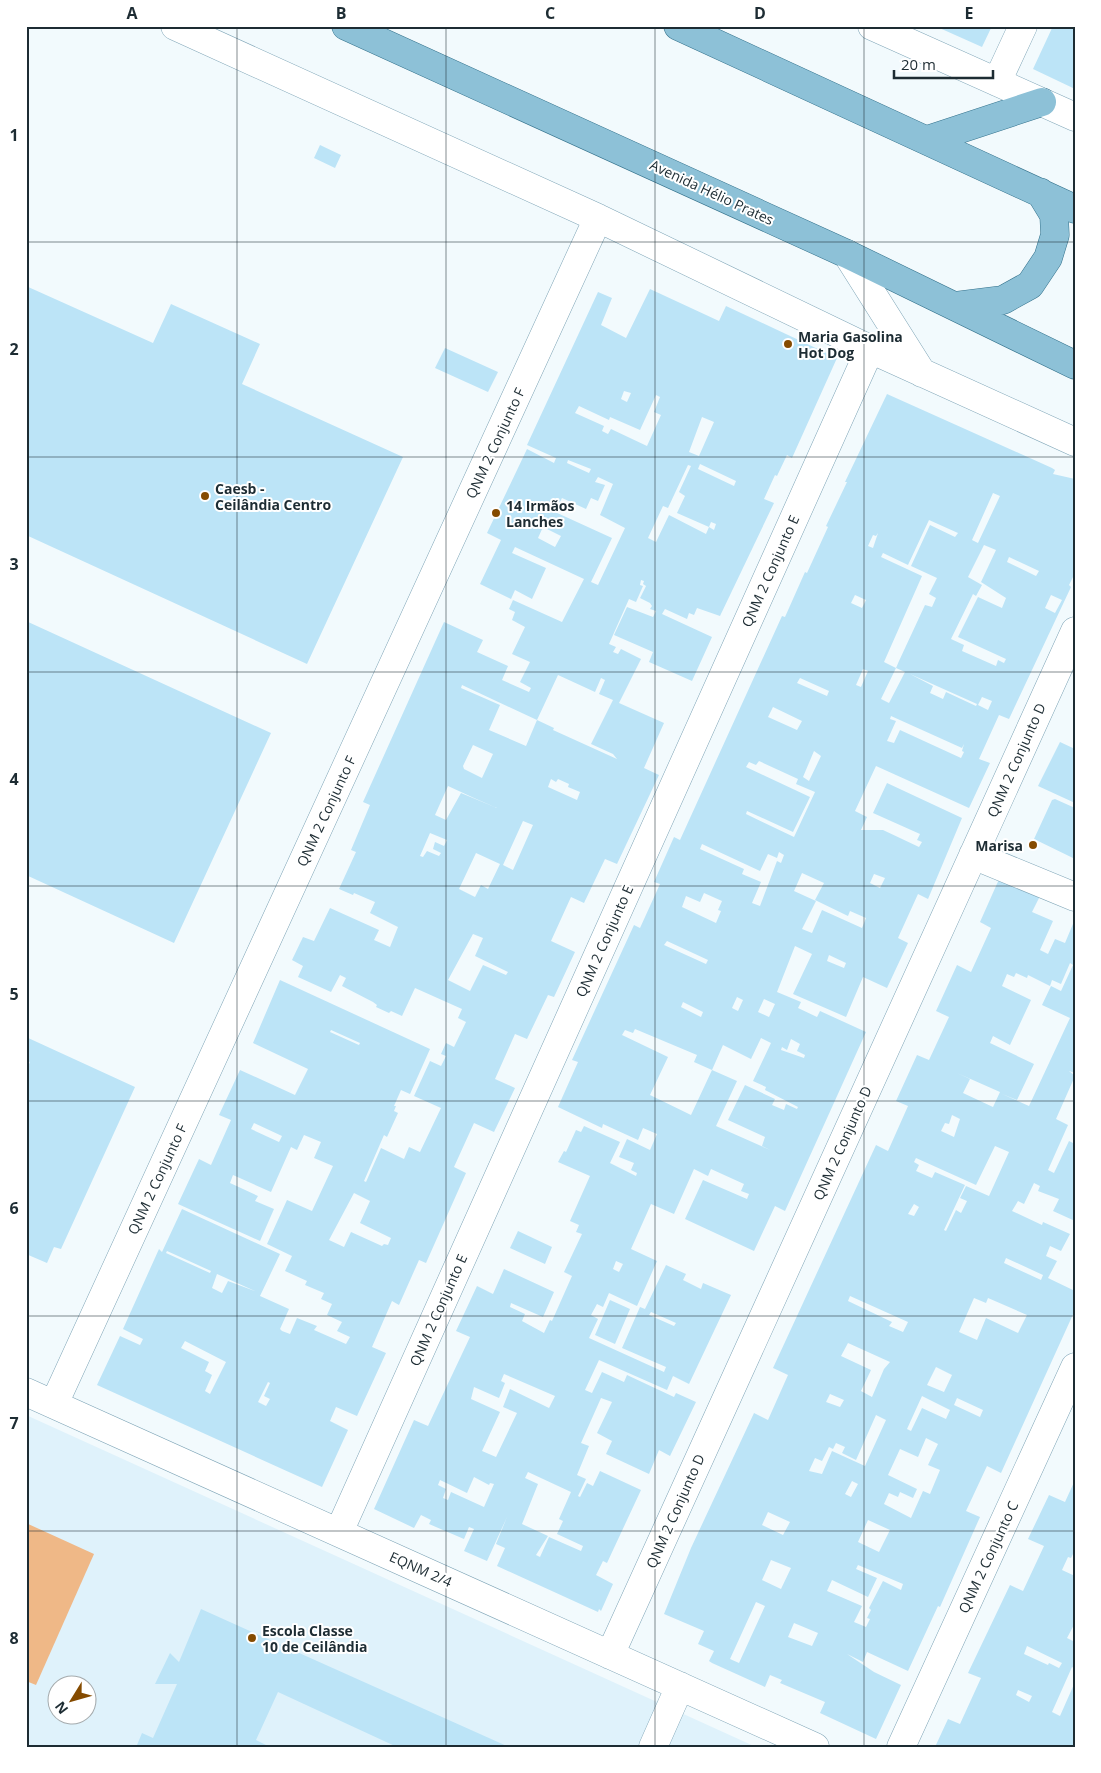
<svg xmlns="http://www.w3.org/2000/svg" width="1101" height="1773" font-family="'Open Sans',sans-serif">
<rect width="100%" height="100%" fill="#f2fafd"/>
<path fill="#dff2fb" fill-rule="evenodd" d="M26,1415L756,1747H26ZM58,1686H88V1716H58Z"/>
<path fill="#efb887" d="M26,1523L94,1554L36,1685L26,1681Z"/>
<path fill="#bce4f7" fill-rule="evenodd" d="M935,26H992L982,47Z
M1053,26H1075V89L1033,69Z
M320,145L341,155L335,168L314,158Z
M26,286L153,343L171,304L260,344L242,384L403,457L307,664L26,535Z
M650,289L719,321L726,306L837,358L792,458L787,455L777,476L775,475L764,499L774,503L720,616L697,608L694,615L689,613L687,619L665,609L662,614L712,637L692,681L649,662L653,652L614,635L627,607L653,617L656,611L650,609L652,606L650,603L640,598L646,586L643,584L644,581L641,580L640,585L643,586L636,602L629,599L609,644L616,647L613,652L618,654L621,649L641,659L619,703L664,723L644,768L659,775L617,864L605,859L584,903L571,897L551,941L575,952L554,997L548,995L527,1039L515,1034L495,1079L515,1088L494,1132L474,1123L454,1167L466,1173L426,1263L419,1260L399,1305L392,1301L372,1347L386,1353L357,1416L336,1407L330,1421L348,1430L322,1487L97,1385L120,1336L140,1345L143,1339L123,1329L159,1249L162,1252L182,1209L280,1254L260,1296L289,1309L280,1329L282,1331L290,1334L297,1318L317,1326L314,1330L346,1344L350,1337L337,1331L342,1322L327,1315L332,1304L321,1299L324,1293L305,1285L307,1281L285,1271L292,1256L267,1244L287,1200L312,1211L333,1166L314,1158L321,1142L304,1135L297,1150L291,1147L271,1192L233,1175L230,1183L258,1196L255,1201L274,1209L260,1241L178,1204L199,1159L211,1165L231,1120L219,1115L240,1070L295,1095L308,1069L253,1043L280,980L430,1049L410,1094L401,1090L394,1106H396L394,1111L398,1113L387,1137L384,1135L364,1181L366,1182L381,1148L404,1159L409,1147L420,1152L441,1108L414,1096L430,1061L441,1066L446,1056L441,1054L446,1043L454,1047L466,1022L458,1018L462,1009L415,988L402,1016L391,1011L389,1013L376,1007L377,1005L373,1002L342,986L346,978L340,975L331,992L298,977L303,966L292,960L303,937L314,941L330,908L379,930L374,940L390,947L398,927L370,913L375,902L354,893L353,895L339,889L356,852L351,850L370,805L363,802L444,622L483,640L477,652L508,666L502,680L529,692L531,688L520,682L530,662L512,654L525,627L512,620L515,612L509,609L513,600L562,622L584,579L515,547L512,553L546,568L532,599L515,590L511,599L480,584L501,540L487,533L527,449L554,463L556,458L527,445L598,292L612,298L601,325L626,338ZM624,391L631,393L627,402L621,399ZM656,395L660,397L654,412L661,415L647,446L611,429L608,434L602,431L604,426L575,413L579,406L609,420L610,417L640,430ZM702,417L714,422L699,456L689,452ZM568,460L591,469L589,473L567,463ZM700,464L736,481L734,486L698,469ZM688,465L691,466L679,492L685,496L677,513L709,527L711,522L716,524L714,530L709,527L706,534L669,515L656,542L648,538L663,506L668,508ZM598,477L613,484L600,515L625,528L598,585L591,582L612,538L555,512L562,498L586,509L591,498L598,501L605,485L595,482ZM543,527L561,536L555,547L538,538ZM558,675L595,692L601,678L605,680L599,694L613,700L591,744L613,754L617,759L553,730L554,728L537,720ZM462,685L537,720L526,746L489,730L500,705L461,688ZM473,745L493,754L482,778L464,769L463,766ZM551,779L556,782L558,779L569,784L568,787L580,792L577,800L548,787ZM448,786L474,798L497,808L461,793L446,820L435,815ZM523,821L533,825L513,870L503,865ZM430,833L447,840L444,846L435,842L433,849L441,853L439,856L427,851L423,857L420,856ZM476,853L500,864L488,889L481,885L475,897L459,889ZM473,934L483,938L475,956L508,972L506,975L483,965L470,991L448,980ZM331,1030L360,1043L359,1045L330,1032ZM254,1123L282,1136L279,1142L251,1129ZM354,1193L370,1201L360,1223L391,1238L388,1245L384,1244L382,1246L351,1232L344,1247L329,1240ZM167,1251L211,1271L210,1273L166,1253ZM217,1274L257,1292L228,1281L222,1293L212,1288ZM185,1341L226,1362L210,1394L205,1391L212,1375L205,1371L209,1362L181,1348ZM268,1382L270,1383L264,1396L270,1399L266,1406L258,1402Z
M445,348L498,372L488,392L435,368Z
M887,394L1052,468L1055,470L1053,474L1075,479V573L1069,585L1071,587L1009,719L999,715L979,759L990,763L969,808L876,766L855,811L867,817L861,830H883L919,847L922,842L917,840L920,834L873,813L887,783L962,818L928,899L918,894L898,938L908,943L887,988L863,977L846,1017L793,994L812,954L795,946L777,992L801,1002L798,1008L817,1017L820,1011L866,1032L785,1211L775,1206L754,1251L685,1219L703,1180L747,1199L749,1194L741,1191L744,1184L711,1169L708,1176L694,1169L674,1214L651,1204L631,1249L657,1261L637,1306L609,1293L603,1307L597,1304L591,1315L598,1319L589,1338L664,1372L666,1367L622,1348L640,1307L645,1309L666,1265L686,1274L683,1280L701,1289L703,1283L731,1295L689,1384L673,1376L667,1390L599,1360L585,1390L592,1393L602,1372L624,1382L627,1375L674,1397L676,1393L696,1402L670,1456L659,1450L649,1474L606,1454L612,1441L597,1433L612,1402L601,1398L581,1443L589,1446L577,1475L586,1479L578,1496L580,1497L587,1483L593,1486L600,1471L641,1490L607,1563L603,1561L596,1575L613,1584L601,1611L599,1609L598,1612L497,1566L505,1548L496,1544L507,1517L487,1561L464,1551L474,1529L469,1527L464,1539L429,1524L431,1520L421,1515L414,1528L374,1509L414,1420L428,1426L470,1337L456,1331L477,1286L493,1294L504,1269L554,1292L543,1317L511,1303L510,1307L525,1314L522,1321L544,1333L550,1320L552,1321L572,1276L564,1272L582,1234L576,1232L579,1225L570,1221L590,1176L558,1162L564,1151L566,1152L576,1130L581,1132L584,1126L620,1142L610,1163L636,1176L637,1173L631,1170L634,1163L619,1157L627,1139L650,1150L657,1134L643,1128L638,1140L603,1124L602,1128L558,1107L578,1062L572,1060L634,925L640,928L660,884L654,882L674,837L680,840L782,616L785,617L805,572L807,573L828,527L826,526L847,482H845ZM993,493L1000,496L978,543L972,540ZM929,520L958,533L955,537L930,525L911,566L937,578L929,594L936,598L932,607L925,605L899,661L896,668L905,672L889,703L881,699L896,668L884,662L922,576L881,557L883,553L908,565ZM878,533L873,548L868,546L873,535L876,536ZM984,545L996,550L981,582L1006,598L1002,608L978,597L958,637L1006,659L1004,663L998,660L996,666L962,651L964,645L951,639L973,594L976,596L982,585L968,577ZM1009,557L1039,571L1036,576L1007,562ZM855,595L866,600L862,608L851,603ZM1051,595L1062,600L1055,613L1045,608ZM863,669L868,671L861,687L856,685ZM910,674L977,704L976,706L946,692L943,699L930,693L933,686ZM800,678L829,691L827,696L797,683ZM982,697L992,701L988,710L978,705ZM773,707L802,721L797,730L768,717ZM891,716L962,748L964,744L962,751L964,752L961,758L900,730L894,743L887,741L896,721L890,719ZM814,751L821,756L809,781L803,777ZM759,761L798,779L796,784L815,792L794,837L746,814L747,811L793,832L810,797L746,767L749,762L756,765ZM702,844L760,871L768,854L777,858L779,852L784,855L781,863L777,861L760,906L752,903L761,882L742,874L744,869L700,849ZM802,873L824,883L815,900L848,916L850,911L866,918L862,928L822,910L812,933L802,929L816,901L794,891ZM874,874L885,878L880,888L870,883ZM704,893L722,901L718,910L721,911L716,923L682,907L686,896L700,902ZM667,941L708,960L706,964L664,945ZM829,955L846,963L844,968L827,961ZM737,997L743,1000L738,1011L732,1008ZM764,999L775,1004L769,1017L758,1012ZM683,1002L703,1012L701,1017L681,1007ZM635,1029L697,1055L694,1062L712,1070L723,1045L751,1059L761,1038L771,1043L753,1081L766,1087L765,1090L798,1107L797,1109L786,1104L784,1110L772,1105L775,1099L745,1085L728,1120L765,1137L762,1146L770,1150L716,1126L737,1081L712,1070L691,1115L650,1095L668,1057L622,1035L625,1030L633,1033ZM791,1039L800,1044L797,1051L805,1055L804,1058L781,1050L782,1047L787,1050ZM616,1261L623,1264L619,1272L613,1269ZM651,1312L676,1323L674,1326L649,1315ZM504,1374L555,1396L549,1408L510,1389L503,1407L517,1413L496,1457L482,1451L500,1412L471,1399L474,1387L499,1398L505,1383L501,1381ZM528,1472L571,1492L559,1519L563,1521L557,1534L583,1546L581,1551L549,1537L540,1557L536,1555L548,1536L522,1524L538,1484L525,1478ZM474,1477L489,1485L490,1483L494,1484L484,1507L451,1492L448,1500L443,1498L446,1489L438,1485L440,1480L467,1493Z
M26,621L271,733L174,943L26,875Z
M1060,742L1075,749V803L1038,786Z
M1055,799L1075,808V859L1034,839L1052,800Z
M1000,877L1040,896L1032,912L1053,921L1040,950L1048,954L1055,939L1065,943L1075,919V1073L1069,1071L1075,1076L1056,1119L1068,1125L1048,1170L1054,1173L1069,1141L1075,1144V1221L1053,1211L1059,1199L1038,1191L1040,1186L1034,1183L1024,1204L1018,1201L1012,1211L1042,1225L1043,1222L1070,1234L1061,1251L1050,1246L1046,1256L1057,1261L1048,1278L1075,1291V1310L1001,1473L987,1466L966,1511L980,1517L940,1607L938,1606L908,1671L867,1652L863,1662L847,1654L874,1672L901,1685L876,1739L820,1713L825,1702L780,1683L782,1680L770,1675L765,1687L712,1663L709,1661L714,1651L698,1644L704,1631L664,1614L691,1548L754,1413L768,1420L788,1375L773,1368L876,1145L888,1151L908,1106L896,1101L917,1055L929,1060L949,1017L936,1011L957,965L971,972L991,928L980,922ZM1070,963L1073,965L1061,991L1051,986L1042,1005L1070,1018L1029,1106L1002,1094L1017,1100L1034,1064L990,1043L993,1036L1010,1045L1031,1000L1002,986L1007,974L1014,977L1016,973L1027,978L1028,975L1050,986L1052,980L1061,984ZM957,1073L1000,1092L993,1107L963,1093L970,1079ZM952,1115L960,1119L954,1137L941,1131L945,1123L949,1124ZM995,1146L1009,1152L989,1196L966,1186L960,1198L967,1201L961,1213L956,1210L946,1231L944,1230L965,1185L935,1172L932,1178L916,1171L919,1165L914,1162L916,1158L976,1185ZM914,1204L919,1207L914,1216L908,1214ZM1006,1258L1043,1275L1041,1280L1004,1263ZM850,1296L908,1322L903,1332L889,1326L892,1322L848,1301ZM974,1298L986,1303L988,1298L1027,1315L1018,1333L986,1318L977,1340L959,1332ZM848,1343L890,1362L884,1369L872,1397L861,1391L871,1370L841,1356ZM936,1367L952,1375L944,1392L927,1385ZM830,1394L844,1400L840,1407L826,1402ZM922,1396L950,1410L946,1419L922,1408L911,1431L907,1429ZM957,1398L983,1410L980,1417L954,1405ZM876,1415L886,1420L865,1466L832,1451L822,1474L809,1471L815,1458L822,1461L829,1447L833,1449L836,1443L845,1447L842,1453L856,1460ZM926,1438L938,1444L928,1465L940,1470L930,1494L923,1491L911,1518L884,1504L889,1493L898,1497L900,1492L913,1498L917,1489L888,1475L900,1449L918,1457ZM852,1481L858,1484L851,1497L845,1494ZM768,1512L790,1522L783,1535L762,1525ZM868,1520L890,1530L879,1552L858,1542ZM771,1560L791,1568L781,1589L762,1580ZM858,1565L903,1584L901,1590L883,1581L869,1608L871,1610L867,1618L870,1619L866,1627L854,1622L862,1606L827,1591L832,1580L868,1597L877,1578L856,1569ZM756,1602L765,1606L739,1663L730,1659ZM794,1623L818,1633L812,1646L788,1637Z
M26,1037L135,1087L61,1249L54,1247L47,1263L26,1254V1070L30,1062L26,1061Z
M518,1231L552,1247L545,1264L510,1248Z
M610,1300L630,1309L615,1344L595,1335Z
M1075,1480V1550L1071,1558L1068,1557L1062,1570L1075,1576V1623L1067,1638L1075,1642V1669L1072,1667L1052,1712L1060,1716L1075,1682V1747H935L948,1719L960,1724L981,1678L968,1673L1010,1585L1023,1591L1044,1546L1028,1539L1049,1495L1065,1502ZM1027,1646L1062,1663L1059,1668L1049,1663L1048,1665L1024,1654ZM1018,1690L1032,1696L1029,1702L1016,1695Z
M201,1609L509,1747H397L278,1692L256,1740L270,1747H141L137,1745L142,1733L153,1738L177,1684H155L170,1653L179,1662Z"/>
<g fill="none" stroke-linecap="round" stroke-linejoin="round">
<defs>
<path id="minor" d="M175,26L598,218L870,349L1075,442
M872,26L1075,117
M997,82L1023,26
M847,254L922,373
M973,855L1075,897
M26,1392L815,1747
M54,1404L598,218
M339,1532L870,349
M610,1655L1075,631
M653,1747L680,1686
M901,1747L1075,1367"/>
<path id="major" d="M346,26L847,254L1075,365
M678,26L1075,209
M927,140L1042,102
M955,306L1003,300L1030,285L1048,258L1055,235L1054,215L1040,192"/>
</defs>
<use href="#minor" stroke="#7fa5b7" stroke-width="29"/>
<use href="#major" stroke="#34728c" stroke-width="29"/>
<use href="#minor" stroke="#fff" stroke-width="28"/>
<use href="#major" stroke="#8dc1d7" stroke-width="28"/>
</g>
<path fill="none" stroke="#1d2c33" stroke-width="1" stroke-opacity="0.55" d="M237,26V1747M446,26V1747M655,26V1747M864,26V1747M26,242H1075M26,457H1075M26,672H1075M26,886H1075M26,1101H1075M26,1316H1075M26,1531H1075"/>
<g fill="#854b00" stroke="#fff" stroke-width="2">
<circle cx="788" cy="344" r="5"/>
<circle cx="205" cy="496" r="5"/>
<circle cx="496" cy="513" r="5"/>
<circle cx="1033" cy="845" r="5"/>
<circle cx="252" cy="1638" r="5"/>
</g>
<g text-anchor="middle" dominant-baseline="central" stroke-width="4" stroke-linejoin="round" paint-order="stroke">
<g font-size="14" fill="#1d2c33" stroke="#fff">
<text transform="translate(712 192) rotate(25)">Avenida Hélio Prates</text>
<text transform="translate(495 443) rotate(-65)">QNM 2 Conjunto F</text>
<text transform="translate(770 571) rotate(-66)">QNM 2 Conjunto E</text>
<text transform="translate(1016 760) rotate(-66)">QNM 2 Conjunto D</text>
<text transform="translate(326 811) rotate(-65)">QNM 2 Conjunto F</text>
<text transform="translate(604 941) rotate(-66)">QNM 2 Conjunto E</text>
<text transform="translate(842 1143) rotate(-66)">QNM 2 Conjunto D</text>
<text transform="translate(157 1179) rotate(-65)">QNM 2 Conjunto F</text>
<text transform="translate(438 1310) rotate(-66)">QNM 2 Conjunto E</text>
<text transform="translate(675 1511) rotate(-66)">QNM 2 Conjunto D</text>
<text transform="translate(988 1557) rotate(-65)">QNM 2 Conjunto C</text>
<text transform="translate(421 1569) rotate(24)">EQNM 2/4</text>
</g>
<g font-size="14" font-weight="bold" fill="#1d2c33" stroke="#fff" text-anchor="start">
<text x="798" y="336">Maria Gasolina<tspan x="798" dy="16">Hot Dog</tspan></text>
<text x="215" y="488">Caesb -<tspan x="215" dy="16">Ceilândia Centro</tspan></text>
<text x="506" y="505">14 Irmãos<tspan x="506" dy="16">Lanches</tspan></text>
<text x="1023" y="845" text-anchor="end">Marisa</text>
<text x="262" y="1630">Escola Classe<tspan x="262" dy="16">10 de Ceilândia</tspan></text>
</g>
</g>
<rect width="1101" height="1773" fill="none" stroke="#ffffff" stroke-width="55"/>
<g transform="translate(72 1700) rotate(233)"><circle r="24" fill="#ffffff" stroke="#a5abad"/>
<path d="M0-4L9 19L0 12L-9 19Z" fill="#854b00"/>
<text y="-8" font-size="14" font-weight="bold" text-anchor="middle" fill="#1d2c33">N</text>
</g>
<path d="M894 70v8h99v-8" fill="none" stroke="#1d2c33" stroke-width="2.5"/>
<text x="901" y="70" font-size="15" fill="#1d2c33" stroke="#ffffff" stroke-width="4" paint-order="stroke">20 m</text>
<rect x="28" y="28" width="1046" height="1718" fill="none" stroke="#1d2c33" stroke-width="2"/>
<g font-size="16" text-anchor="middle" font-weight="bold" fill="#1d2c33">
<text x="132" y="19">A</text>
<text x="341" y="19">B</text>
<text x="550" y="19">C</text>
<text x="760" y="19">D</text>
<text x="969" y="19">E</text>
<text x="14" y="141">1</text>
<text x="14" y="355">2</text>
<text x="14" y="570">3</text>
<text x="14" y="785">4</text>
<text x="14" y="1000">5</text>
<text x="14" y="1214">6</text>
<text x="14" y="1429">7</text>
<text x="14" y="1644">8</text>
</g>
</svg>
